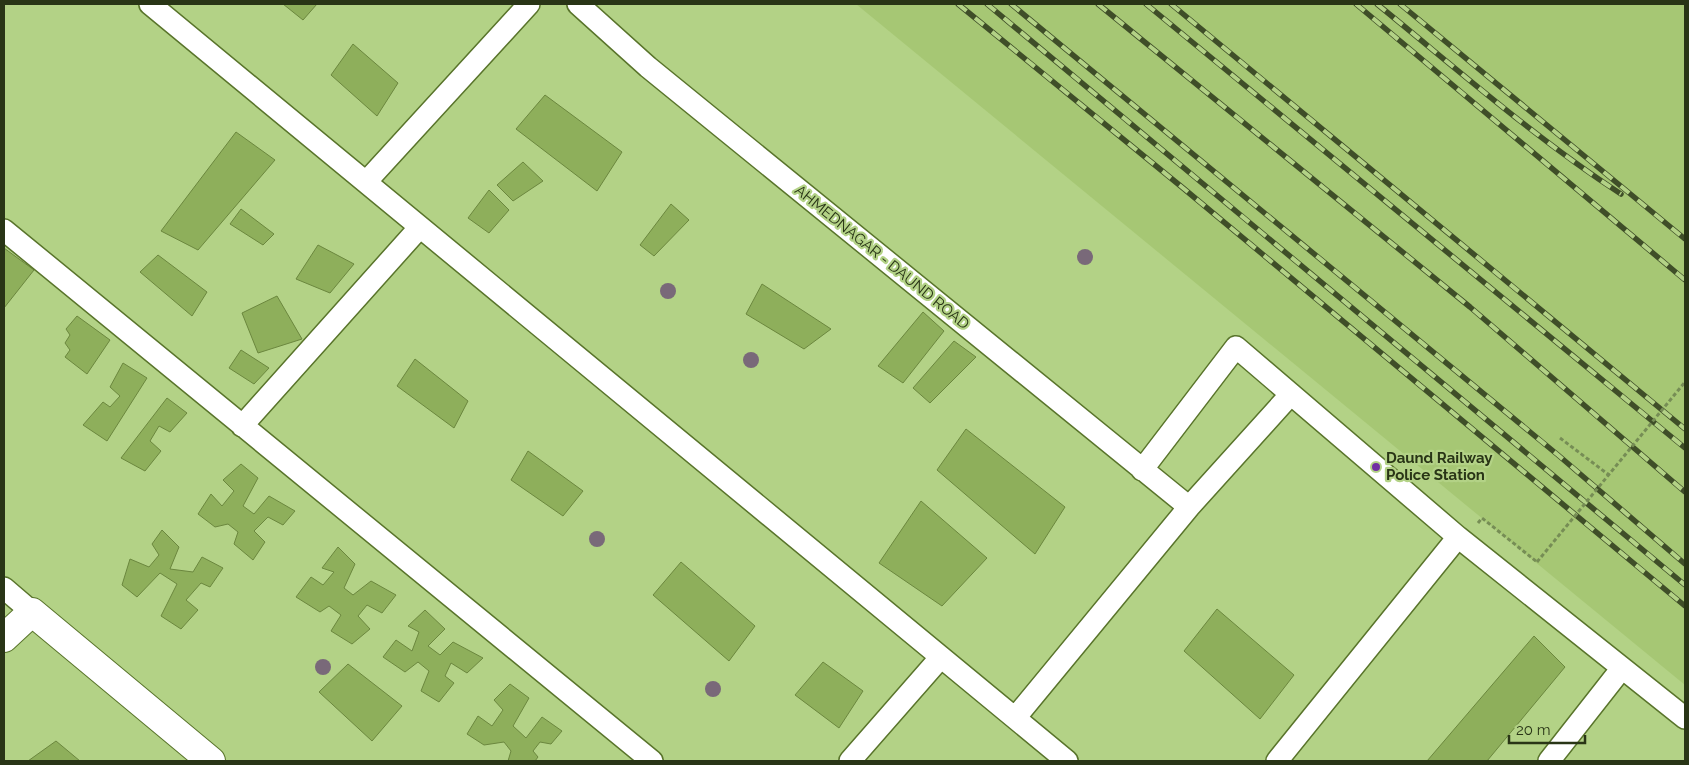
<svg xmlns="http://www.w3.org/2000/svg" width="1689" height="765" font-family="Raleway,sans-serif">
<rect width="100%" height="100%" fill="#b3d286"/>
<path fill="#a6c774" d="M856,4H1685V685Z"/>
<path fill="#8eaf5b" stroke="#6b873e" d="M283,4H317L303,20Z
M353,44L398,83L377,116L331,75Z
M545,95L622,152L597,191L516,129Z
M236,132L275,160L198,250L161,231Z
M523,162L543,181L513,201L497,185Z
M489,190L509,210L489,233L468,218Z
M671,204L689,220L654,256L640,245Z
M241,209L274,234L263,245L230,224Z
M318,245L354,264L330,293L296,279Z
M4,248L34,270L4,308Z
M158,255L207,292L192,316L140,272Z
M762,284L831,329L804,349L746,314Z
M277,296L302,339L258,353L242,313Z
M923,312L944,331L903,383L878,366Z
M77,316L110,340L87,374L65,357L70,350L65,343L70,335L66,329Z
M954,341L976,357L930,403L913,388Z
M241,350L269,368L254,384L229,368Z
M415,359L468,401L454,428L397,386Z
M123,363L147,378L107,441L83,425L103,402L110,407L120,396L110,387Z
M167,398L187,413L170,432L159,426L150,441L161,451L145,471L121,458Z
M966,429L1065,507L1035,554L937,470Z
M528,451L583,491L563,516L511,480Z
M241,464L258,478L243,506L254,514L269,496L295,511L283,525L268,517L254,531L265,542L253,560L234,544L238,532L228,524L215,527L198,514L211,494L222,506L234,491L223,480Z
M921,501L987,558L942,606L879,563Z
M162,530L179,547L170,569L193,572L202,557L223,568L210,587L201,583L186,600L198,610L181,629L161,616L177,584L160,573L137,597L122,585L130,559L149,567L159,555L152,544Z
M338,547L355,564L344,588L353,595L371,581L396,595L382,613L367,605L358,616L370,629L352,644L331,631L341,615L329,606L320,612L296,597L311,577L323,585L334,572L322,568Z
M681,562L755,626L729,661L653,595Z
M1217,609L1294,675L1260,719L1184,651Z
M425,610L445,629L428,646L440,655L453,642L483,658L467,673L451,663L445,676L454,683L439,702L421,691L429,671L418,662L405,672L383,657L396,640L412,651L419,632L408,626Z
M1534,636L1565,667L1487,761H1427Z
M823,662L863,691L839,728L795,695Z
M348,664L402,706L372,741L319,692Z
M510,684L529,698L513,726L526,738L542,717L562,731L551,744L540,742L533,751L538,757L535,761H508L511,751L504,742L484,745L467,734L478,716L492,726L503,710L494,700Z
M56,741L80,761H28Z"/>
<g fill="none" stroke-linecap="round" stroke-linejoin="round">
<defs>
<path id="street" d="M150,4L1067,761
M578,4L648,67L1189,507
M366,182L529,4
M4,230L652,761
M242,426L420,227
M1142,470L1236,347L1458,537L1685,718
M4,588L32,612
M1015,718L1189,507L1291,394
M850,761L941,657
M1277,761L1458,537
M1549,761L1622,668"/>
<path id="secondary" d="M4,638L32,612L211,761"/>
</defs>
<use href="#street" stroke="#59742b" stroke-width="24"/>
<use href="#secondary" stroke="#59742b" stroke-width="30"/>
<path stroke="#768d55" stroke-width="3" stroke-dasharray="4 2.5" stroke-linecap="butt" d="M1560,438L1609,475
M1478,523L1482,518L1537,562"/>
<use href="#street" stroke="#fff" stroke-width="21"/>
<use href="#secondary" stroke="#fff" stroke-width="28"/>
<defs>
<path id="rail" d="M958,4L1183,188L1685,606
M987,4L1685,585
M1011,4L1558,455L1685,564
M1098,4L1470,307L1685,492
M1146,4L1685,448
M1171,4L1685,429
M1356,4L1685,280
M1377,4C1457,69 1535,138 1621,194
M1400,4L1685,239"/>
</defs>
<use href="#rail" stroke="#3f4e28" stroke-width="5.5"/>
<use href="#rail" stroke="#b3d286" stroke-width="4" stroke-dasharray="11" stroke-linecap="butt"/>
<path stroke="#768d55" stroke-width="3" stroke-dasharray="4 2.5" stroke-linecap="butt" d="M1537,562L1685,382"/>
</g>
<g fill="#796979">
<circle cx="1085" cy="257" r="8"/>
<circle cx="668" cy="291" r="8"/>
<circle cx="751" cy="360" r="8"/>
<circle cx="597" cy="539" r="8"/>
<circle cx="323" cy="667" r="8"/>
<circle cx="713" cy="689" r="8"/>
</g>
<circle fill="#712fa3" stroke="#b3d286" stroke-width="2" cx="1376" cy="467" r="5"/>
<g text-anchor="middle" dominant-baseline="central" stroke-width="4.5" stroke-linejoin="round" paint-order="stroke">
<g font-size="15" fill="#293516" stroke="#b3d286">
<text transform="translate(882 257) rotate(39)">AHMEDNAGAR - DAUND ROAD</text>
</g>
<g font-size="15" font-weight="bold" fill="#293516" stroke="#b3d286" text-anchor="start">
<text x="1386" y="458">Daund Railway<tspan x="1386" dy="17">Police Station</tspan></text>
</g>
</g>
<rect width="1689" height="765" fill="none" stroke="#293516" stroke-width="10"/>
<path d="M1509 735v8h76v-8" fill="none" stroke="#293516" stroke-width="2.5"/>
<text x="1516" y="735" font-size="15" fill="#293516" stroke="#b3d286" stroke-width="4" paint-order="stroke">20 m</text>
</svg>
